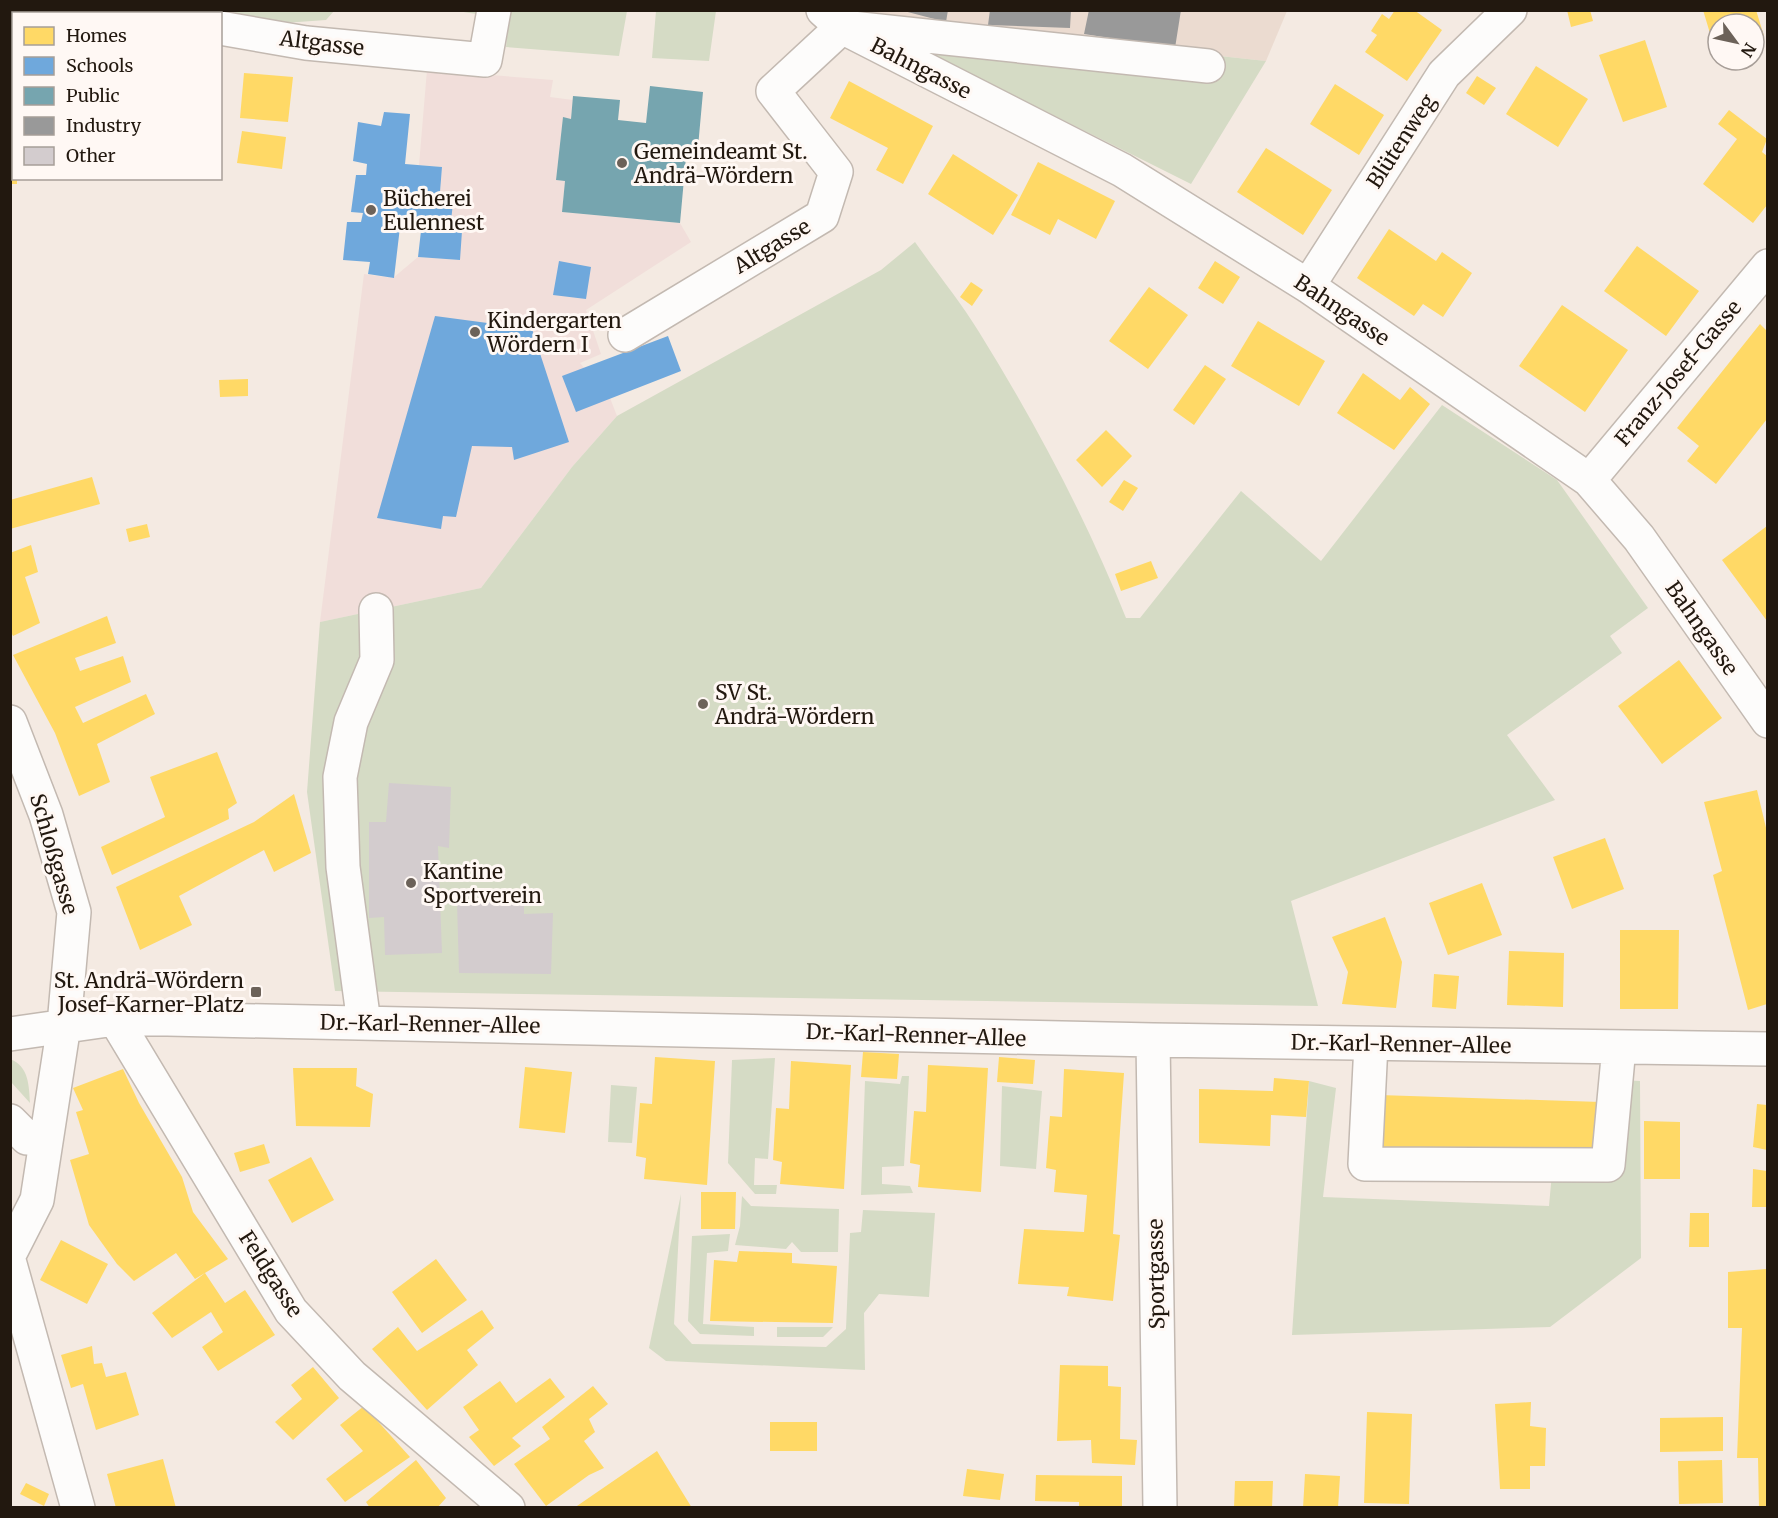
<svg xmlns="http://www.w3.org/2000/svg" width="1778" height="1518" font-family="Merriweather,serif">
<rect width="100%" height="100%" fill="#f4eae2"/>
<path fill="#ebdbd0" d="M851,11H1287L1266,61L857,17Z"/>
<path fill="#f1deda" d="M427,70L553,80L550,97L573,100L571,119L563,118L556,180L565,181L562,212L680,223L691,242L586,310L601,354L580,363L610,398L617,416L572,467L481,588L320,622L364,274L393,278L418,257L459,260L440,192L442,167L419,165Z"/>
<path fill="#d5dbc5" d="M221,11H334L326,20L284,23Z
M457,11H627L619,56L506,47L509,19Z
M656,11H716L709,61L652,58Z
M857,17L1266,61L1191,184Z
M915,242C936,272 960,301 979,332C1036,424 1086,518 1126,618H1140L1241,491L1321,561L1442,405L1557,480L1648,608L1610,636L1622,653L1507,735L1555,800L1291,901L1318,1006L335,991L307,792L320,622L481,588L572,467L617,416L881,270Z
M775,1058L768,1159L755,1158L754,1185H777L776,1194H755L728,1163L732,1060Z
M10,1059C29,1066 29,1086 30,1103L11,1082Z
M902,1076H909L904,1166L882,1167V1184L910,1186L913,1193L861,1195L865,1081L900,1084Z
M1622,1080L1640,1081L1641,1258L1550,1327L1292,1335L1309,1081L1336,1088L1323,1197L1549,1206L1552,1173Z
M611,1085L637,1087L632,1143L608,1142Z
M1002,1086L1042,1091L1036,1169L1000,1166Z
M681,1194L674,1324L692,1344L826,1347L846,1329L850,1233L861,1232L863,1210L935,1213L929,1297L879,1294L864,1313L865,1370L666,1361L649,1348Z
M742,1196L751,1206L839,1209L838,1252H801L792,1242L786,1249L735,1245L740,1226Z
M730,1234L728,1251L707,1253L703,1324L754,1327V1336L700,1334L688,1321L692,1236Z
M777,1327H833L823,1337H777Z"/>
<path fill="#ffd966" d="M10,10H45L44,14H14V178H17V184H10Z
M1395,10H1414L1442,30L1407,81L1365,52L1377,35L1371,31L1382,14L1389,19Z
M1567,10H1590L1593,21L1571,27Z
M1703,10H1756L1764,36L1754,39V24H1718V49L1715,50Z
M1645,40L1667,107L1623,122L1599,55Z
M1536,66L1588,99L1558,147L1506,114Z
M244,73L293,77L288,122L240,118Z
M1477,76L1496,88L1484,105L1466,93Z
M849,81L933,126L903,184L876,170L888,148L830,118Z
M1335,84L1384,115L1359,155L1310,124Z
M1729,110L1767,139L1762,152L1767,156V205L1753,223L1703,184L1737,139L1718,124Z
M242,131L286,137L282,169L237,163Z
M1266,148L1332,190L1303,235L1237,192Z
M953,154L1018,195L993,235L928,194Z
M1038,162L1115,201L1096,239L1058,219L1050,235L1011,215Z
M1389,229L1436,261L1442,252L1472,273L1443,317L1423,304L1414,316L1357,278Z
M1637,246L1699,291L1666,336L1604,291Z
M1215,261L1240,277L1223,304L1198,288Z
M971,282L983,290L972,306L960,297Z
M1149,287L1188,315L1148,369L1109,341Z
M1562,305L1628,350L1585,412L1519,366Z
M1258,321L1325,361L1299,406L1231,366Z
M1760,324L1767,331V419L1716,484L1687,461L1699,446L1677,428Z
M1205,365L1226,379L1194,425L1173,410Z
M1363,373L1400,400L1410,387L1430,404L1394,450L1337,413Z
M248,379V396L220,397L219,380Z
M1106,430L1132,456L1102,487L1076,460Z
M92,477L100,504L10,529V500Z
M1124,480L1138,488L1123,511L1109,502Z
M147,524L150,537L129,542L126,529Z
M1767,526V621L1722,560Z
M31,545L38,572L25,577L40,623L13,636L10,630V553Z
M1151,561L1158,578L1121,591L1115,574Z
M107,616L116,643L75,658L80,671L123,656L131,682L75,707L83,723L146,694L155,714L97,744L110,782L79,796L55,733L13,655Z
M1679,660L1722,718L1662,764L1618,706Z
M217,752L237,803L228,809L229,819L112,875L101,847L165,817L150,777Z
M1757,790L1767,832V1004L1748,1010L1713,875L1722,871L1704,802Z
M294,794L311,853L274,872L264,850L179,896L192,925L140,950L116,887L254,822Z
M1605,838L1624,889L1572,909L1553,857Z
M1482,883L1502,935L1448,955L1429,903Z
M1385,917L1402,962L1396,1008L1342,1004L1348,972L1332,937Z
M1620,930H1679L1678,1009H1620Z
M1509,951L1564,953L1563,1007L1507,1005Z
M1434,974L1459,976L1456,1009L1432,1007Z
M863,1052L899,1054L897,1079L861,1077Z
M655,1057L715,1061L707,1185L644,1179L646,1158L636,1156L640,1103L652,1104Z
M999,1057L1035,1060L1033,1084L997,1082Z
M791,1061L851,1065L844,1189L780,1184L782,1162L773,1160L776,1108L789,1109Z
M928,1065L988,1068L981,1192L918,1187L920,1165L910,1163L914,1111L926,1112Z
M525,1067L572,1072L565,1133L519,1128Z
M293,1068H357L356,1086L373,1094L370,1127L296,1126Z
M123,1069L139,1103L182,1177L193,1212L228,1259L195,1279L176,1253L134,1281L117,1264L89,1225L70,1160L89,1154L76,1112L83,1110L73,1088Z
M1064,1069L1124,1073L1113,1234L1120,1235L1113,1301L1067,1296L1069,1287L1018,1284L1024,1229L1084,1232L1087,1195L1054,1192L1056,1170L1046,1168L1050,1116L1062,1117Z
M1274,1078L1309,1081L1306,1117L1271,1115L1270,1146L1199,1143V1089L1273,1091Z
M1379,1095L1601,1102L1599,1161L1377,1154Z
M1757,1104L1767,1105V1150L1753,1147Z
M1644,1121L1680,1122V1179H1644Z
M264,1144L270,1163L240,1172L234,1153Z
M311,1157L334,1200L292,1223L268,1180Z
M1753,1169L1767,1171V1207H1752Z
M701,1192H736L735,1229H701Z
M1690,1213H1709V1247H1689Z
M61,1240L108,1264L87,1304L40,1280Z
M739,1251L792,1253V1263L837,1266L833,1323L710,1321L714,1260L737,1262Z
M436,1259L467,1300L422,1333L392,1292Z
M1767,1269V1508H1759L1758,1458H1737L1742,1328H1728V1272Z
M205,1273L225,1303L245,1290L275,1335L218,1371L202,1347L223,1332L211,1312L172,1338L152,1313Z
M482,1310L494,1328L467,1350L478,1365L427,1410L372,1349L398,1327L417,1351Z
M92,1346L94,1364L102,1363L106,1377L126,1372L139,1415L96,1430L83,1384L71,1388L61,1355Z
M1060,1365L1108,1366V1386L1121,1387L1120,1439L1137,1440L1135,1465L1092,1463L1091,1440L1057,1441Z
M313,1367L339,1398L293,1440L275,1422L302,1399L291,1385Z
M550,1378L565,1397L512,1438L521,1446L494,1466L469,1437L479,1430L463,1407L500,1381L516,1403Z
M593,1386L608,1404L589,1419L595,1432L584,1441L604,1468L589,1475L546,1506L514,1464L550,1439L542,1427Z
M1531,1402L1530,1426L1546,1428L1545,1466H1530V1489H1500L1495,1404Z
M364,1406L410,1457L345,1502L326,1479L363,1451L340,1425Z
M1367,1412L1412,1414L1409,1504L1364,1503Z
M1723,1417V1451L1660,1452V1418Z
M770,1422H817V1451H770Z
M657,1451L692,1508H574Z
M163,1459L176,1508H116L107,1474Z
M416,1460L446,1498L437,1508H370L366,1502Z
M1722,1460L1723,1503L1679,1504L1678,1461Z
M967,1469L1004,1474L1000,1500L963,1496Z
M1305,1474L1340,1476L1338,1508H1303Z
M1036,1475L1122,1476V1508H1079V1502L1035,1501Z
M1235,1481H1273L1272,1508H1234Z
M26,1483L49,1494L44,1506L20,1494Z"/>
<path fill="#6fa8dc" d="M384,112L410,114L405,164L442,167L440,192L454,194L450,230L462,231L460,260L418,257L421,231L400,227L394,278L368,274L370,262L343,260L347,222H361L363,213L351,212L356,175H366L367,164L353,161L358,122L381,126Z
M559,261L591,267L586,299L553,295Z
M435,316L532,329L569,442L514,460L512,447L472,446L456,517L443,516L441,529L377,518Z
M668,336L681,371L576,412L562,376Z"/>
<path fill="#76a5af" d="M650,86L703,92L698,147L687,146L680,223L562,212L565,181L556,180L563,117L571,119L573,96L620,100L618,120L646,123Z"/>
<path fill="#999" d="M900,10H948L946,22Z
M990,10H1071L1070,28L988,25Z
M1089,10H1181L1175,48L1084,34Z"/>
<path fill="#d3ccce" d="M389,783L451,787L449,848L438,846L442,953L385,955L384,917L369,918V822H386Z
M457,902H524V914L553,913L551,974L459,973Z"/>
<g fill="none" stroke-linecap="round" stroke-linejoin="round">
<defs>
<path id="minor" d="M130,10L145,14
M823,10L842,27L1122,170L1308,286L1589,480L1639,538L1768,721
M220,28L306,43L485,60L494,10
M1308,286L1444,74L1510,10
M625,335L822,216L836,172L773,91L842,27L1208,66
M1589,480L1768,266
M10,722L46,815L74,912L64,1025L37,1200L10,1253
M115,1019L291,1311L352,1376L508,1508
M364,1023L343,867L340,777L351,722L377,660L376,610
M10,1034L115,1019H167L1153,1040L1768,1049
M1153,1040L1160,1508
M1371,1044L1365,1164L1608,1165L1619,1047
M10,1121L27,1138
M10,1264L78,1508"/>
</defs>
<use href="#minor" stroke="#c3b9b1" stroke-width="36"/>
<use href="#minor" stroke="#fdfcfb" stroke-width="33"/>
</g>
<g fill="#6c6259" stroke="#fff8f4" stroke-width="2">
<circle cx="622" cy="163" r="6"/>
<circle cx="371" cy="210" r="6"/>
<circle cx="475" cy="332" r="6"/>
<circle cx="703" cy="704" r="6"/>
<circle cx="411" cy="883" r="6"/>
<rect x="250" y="986" width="12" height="12" rx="3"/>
</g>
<g text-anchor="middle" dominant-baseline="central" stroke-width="6" stroke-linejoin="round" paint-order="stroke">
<g font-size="21" fill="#22180f" stroke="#fff8f4">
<text transform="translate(322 43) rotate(7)">Altgasse</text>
<text transform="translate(921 68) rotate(27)">Bahngasse</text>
<text transform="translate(1401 141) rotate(-57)">Blütenweg</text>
<text transform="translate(772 246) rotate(-31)">Altgasse</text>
<text transform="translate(1342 310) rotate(34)">Bahngasse</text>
<text transform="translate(1678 373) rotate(-50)">Franz-Josef-Gasse</text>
<text transform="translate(1702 628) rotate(55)">Bahngasse</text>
<text transform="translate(54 854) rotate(74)">Schloßgasse</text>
<text transform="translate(430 1024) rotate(1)">Dr.-Karl-Renner-Allee</text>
<text transform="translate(916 1035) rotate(2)">Dr.-Karl-Renner-Allee</text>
<text transform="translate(1401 1044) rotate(1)">Dr.-Karl-Renner-Allee</text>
<text transform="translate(271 1274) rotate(57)">Feldgasse</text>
<text transform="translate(1156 1274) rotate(-91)">Sportgasse</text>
</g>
<g font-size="21" fill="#22180f" stroke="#fff8f4" text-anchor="start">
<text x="634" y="151">Gemeindeamt St.<tspan x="634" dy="24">Andrä-Wördern</tspan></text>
<text x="383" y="198">Bücherei<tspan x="383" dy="24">Eulennest</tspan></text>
<text x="487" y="320">Kindergarten<tspan x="487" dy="24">Wördern I</tspan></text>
<text x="715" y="692">SV St.<tspan x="715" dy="24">Andrä-Wördern</tspan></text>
<text x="423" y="871">Kantine<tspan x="423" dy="24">Sportverein</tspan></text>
<text x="244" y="980" text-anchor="end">St. Andrä-Wördern<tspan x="244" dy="24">Josef-Karner-Platz</tspan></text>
</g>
</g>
<rect width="1778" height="1518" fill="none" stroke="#22180f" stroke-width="24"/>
<rect x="12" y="12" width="210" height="168" fill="#fff8f4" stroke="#a79e98" stroke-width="1.5"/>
<rect x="24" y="27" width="30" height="18" fill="#ffd966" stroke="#a79e98" stroke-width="1.5"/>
<text x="66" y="42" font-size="18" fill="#22180f">Homes</text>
<rect x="24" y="57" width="30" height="18" fill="#6fa8dc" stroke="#a79e98" stroke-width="1.5"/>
<text x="66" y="72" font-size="18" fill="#22180f">Schools</text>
<rect x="24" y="87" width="30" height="18" fill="#76a5af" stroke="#a79e98" stroke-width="1.5"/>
<text x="66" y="102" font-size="18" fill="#22180f">Public</text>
<rect x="24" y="117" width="30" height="18" fill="#999999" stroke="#a79e98" stroke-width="1.5"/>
<text x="66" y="132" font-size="18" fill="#22180f">Industry</text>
<rect x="24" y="147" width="30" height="18" fill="#d3ccce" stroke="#a79e98" stroke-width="1.5"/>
<text x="66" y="162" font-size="18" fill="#22180f">Other</text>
<g transform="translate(1736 42) rotate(123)"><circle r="28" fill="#fff8f4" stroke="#a79e98" stroke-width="1.5"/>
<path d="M0-4.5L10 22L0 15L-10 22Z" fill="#6c6259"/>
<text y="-9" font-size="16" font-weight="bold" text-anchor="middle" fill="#22180f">N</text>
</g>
</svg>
